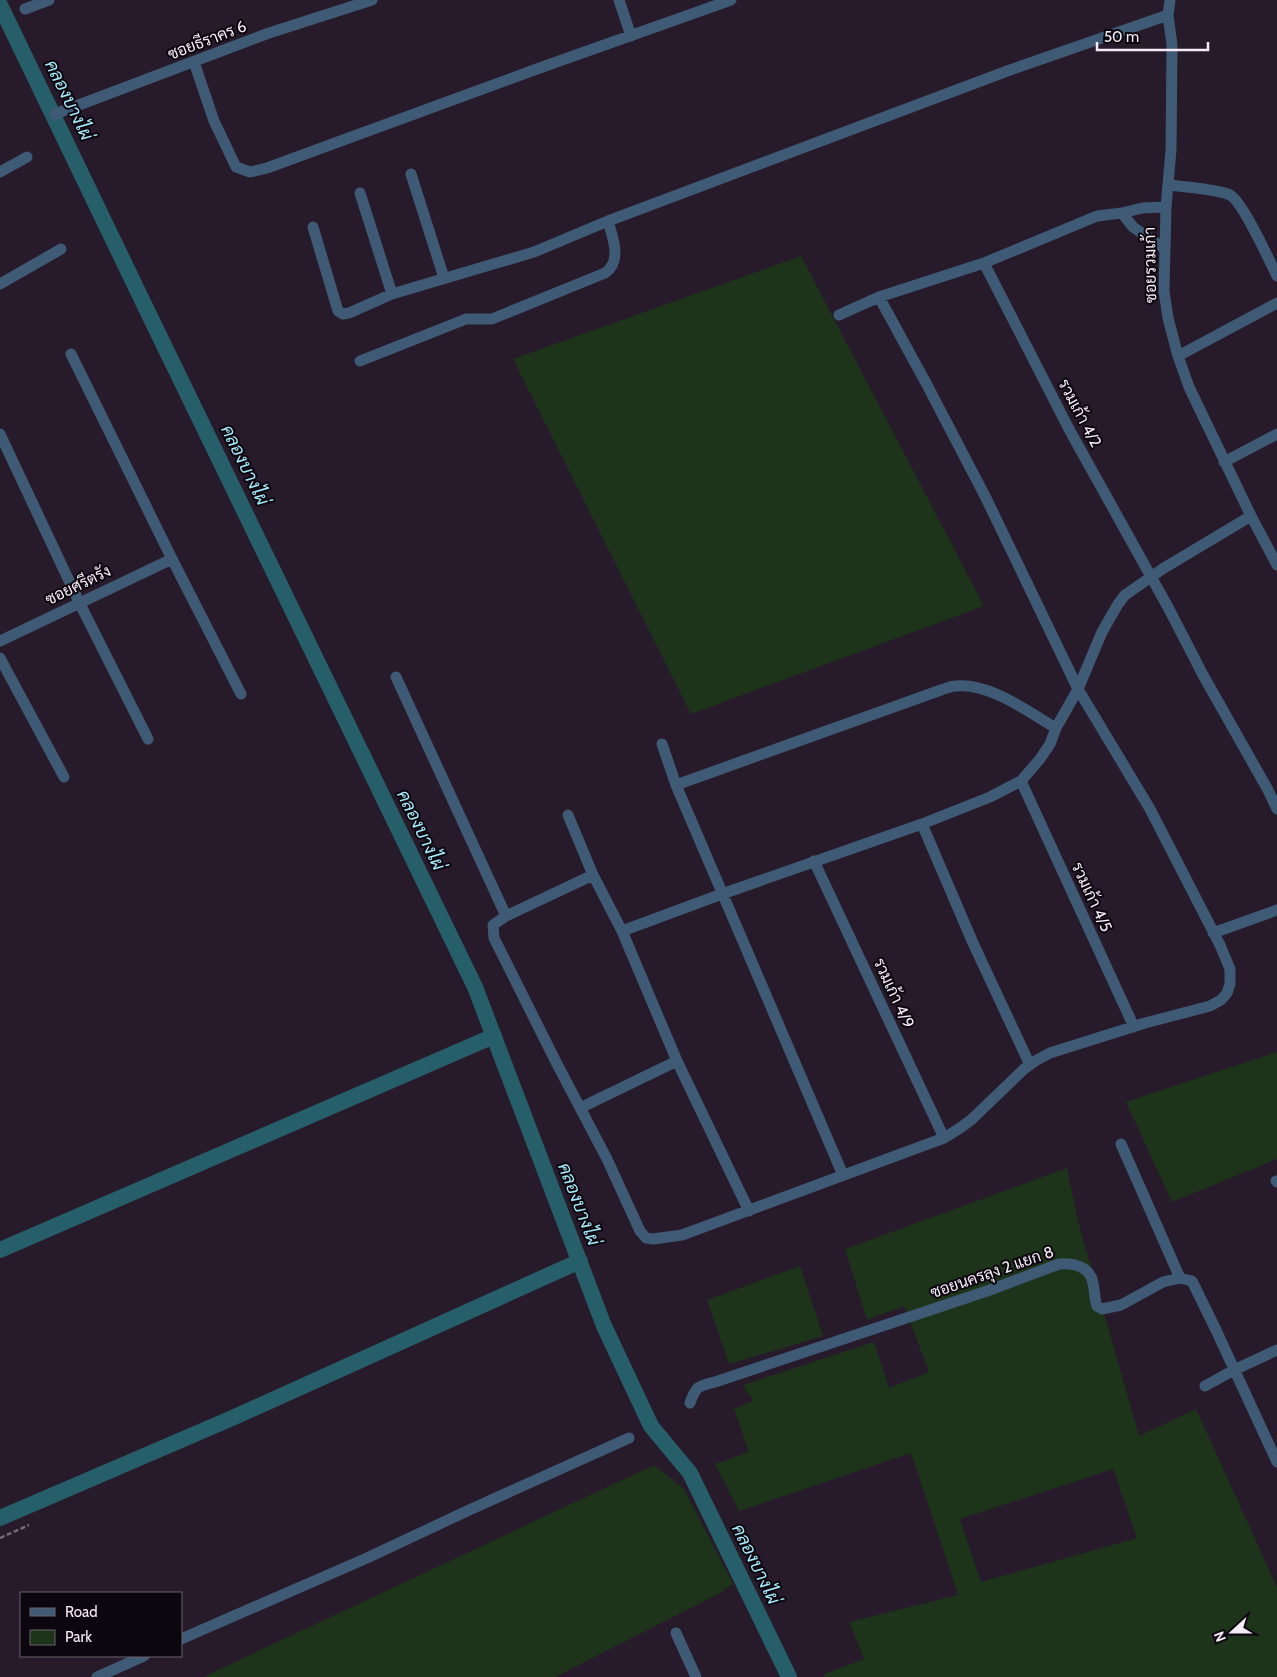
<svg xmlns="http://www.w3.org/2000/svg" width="1277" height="1677" font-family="Cabin,Sarabun,sans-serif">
<rect width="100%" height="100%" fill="#271a2a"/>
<path fill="#1d341b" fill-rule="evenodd" d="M801,256L984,606L691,714L513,359Z
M1277,1052V1159L1172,1202L1126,1102Z
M1067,1168L1079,1225L1139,1436L1196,1409L1277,1587V1677H825L824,1674L864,1659L849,1622L958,1595L911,1453L739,1511L715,1464L749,1452L734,1409L753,1401L743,1385L874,1342L889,1388L929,1372L904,1306L867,1320L845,1249ZM1113,1469L1137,1538L981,1582L960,1519Z
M800,1266L823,1336L729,1364L707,1300Z
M654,1465L684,1489L733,1584L722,1592L555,1677H203Z"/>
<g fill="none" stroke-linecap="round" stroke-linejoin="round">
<path stroke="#265e69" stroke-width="16" d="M0,5L142,300L475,987L604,1326L651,1426L690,1473L789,1677
M0,1250L494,1036
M0,1518L230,1419L580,1261"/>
<path stroke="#746977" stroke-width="2.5" stroke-dasharray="5 2.5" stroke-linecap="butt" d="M0,1538L29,1525"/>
<path stroke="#3f5a75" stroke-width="11" d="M619,0L631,36
M1170,0L1168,15L1172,45L1171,150L1166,207L1164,291L1168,318L1178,356L1189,387L1251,516L1277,565
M25,9L49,0
M194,62L214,121L236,167L250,172L267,168L534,70L731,0
M55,114L269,33L372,0
M0,172L27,157
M411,174L444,278
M1169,185C1184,187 1218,189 1230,195C1243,202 1269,260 1277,276
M360,193L392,294
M1122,213L1133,227L1165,249
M313,227L338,311L343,314L349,313L392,294L534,252L608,221L1010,70L1168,15
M984,263L1070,431L1169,609L1203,675L1268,790L1277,809
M0,284L61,249
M839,315L879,297L984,263L1097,216L1122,213L1142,208L1166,207
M71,354L172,559L241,694
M1178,356L1277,303
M360,361L466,319H492L605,273C623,261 612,236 608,221
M0,434L79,602L148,739
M1224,462L1277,434
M0,641L172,559
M0,658L64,777
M396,677L506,916L593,875
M662,744L676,785L843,1175
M1021,781L1134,1027
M676,785L941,690C946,688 951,686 956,686C991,683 1028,712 1056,728
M568,815L593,875L622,931L677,1061L749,1211
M922,824L973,943L1030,1065
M814,861L944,1138
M506,916L493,925L494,938L556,1062L607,1159L640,1231L646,1238L653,1239L682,1235L944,1138L960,1128L971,1120L1024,1069L1035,1061L1050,1053L1145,1023L1210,1006L1221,1000L1227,993L1230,984V969L1220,945L1150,809L1078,689L986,498L926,383L879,297
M622,931L722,894L922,824L990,797L1021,781L1040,759L1050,744L1056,728L1078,689L1102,632L1118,604L1125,595L1164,568L1251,516
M1213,933L1277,910
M580,1108L677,1061
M1121,1144L1180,1278
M1276,1181L1277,1182
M1205,1386L1234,1370L1277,1350
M690,1403C696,1386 698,1386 715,1382L990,1290L1059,1264C1073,1263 1090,1266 1093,1283C1095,1291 1094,1298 1097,1306L1102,1309L1121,1305L1163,1282L1180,1278L1192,1281L1216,1330L1277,1462
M676,1633L696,1677
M181,1639L367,1558L467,1511L629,1438
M97,1677L144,1656"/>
</g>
<g text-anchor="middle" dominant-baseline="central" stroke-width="4" stroke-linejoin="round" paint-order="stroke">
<g font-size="16" fill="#f5ecf7" stroke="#0c070e">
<text transform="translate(207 40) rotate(-21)">ซอยธีราคร 6</text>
<text transform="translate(1150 265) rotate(-91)">ซอยรวมเก้า</text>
<text transform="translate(1080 413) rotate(62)">รวมเก้า 4/2</text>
<text transform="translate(78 585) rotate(-26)">ซอยศรีตรัง</text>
<text transform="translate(1092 897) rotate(65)">รวมเก้า 4/5</text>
<text transform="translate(894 993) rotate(65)">รวมเก้า 4/9</text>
<text transform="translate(992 1272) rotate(-19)">ซอยนครลุง 2 แยก 8</text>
</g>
<g font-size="18" font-style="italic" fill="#a6ebfb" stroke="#0c070e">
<text transform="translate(69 100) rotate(64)">คลองบางไผ่</text>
<text transform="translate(245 465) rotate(64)">คลองบางไผ่</text>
<text transform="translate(421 830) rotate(64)">คลองบางไผ่</text>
<text transform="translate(579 1204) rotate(69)">คลองบางไผ่</text>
<text transform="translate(756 1564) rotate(64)">คลองบางไผ่</text>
</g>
</g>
<rect x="20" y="1592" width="162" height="65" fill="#0c070e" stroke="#69636b"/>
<rect x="30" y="1608" width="25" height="8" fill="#3f5a75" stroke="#69636b"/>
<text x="65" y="1617" font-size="15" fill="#f5ecf7">Road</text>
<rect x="30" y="1630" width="25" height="15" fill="#1d341b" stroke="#69636b"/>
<text x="65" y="1642" font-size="15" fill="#f5ecf7">Park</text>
<g transform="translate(1232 1632) rotate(249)" stroke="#0c070e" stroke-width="4" paint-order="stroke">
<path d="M0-4L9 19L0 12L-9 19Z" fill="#f5ecf7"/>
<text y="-8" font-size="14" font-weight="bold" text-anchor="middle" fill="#f5ecf7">N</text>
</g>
<path d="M1097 42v8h111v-8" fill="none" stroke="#f5ecf7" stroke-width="2.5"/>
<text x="1104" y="42" font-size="15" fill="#f5ecf7" stroke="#0c070e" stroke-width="4" paint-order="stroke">50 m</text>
</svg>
